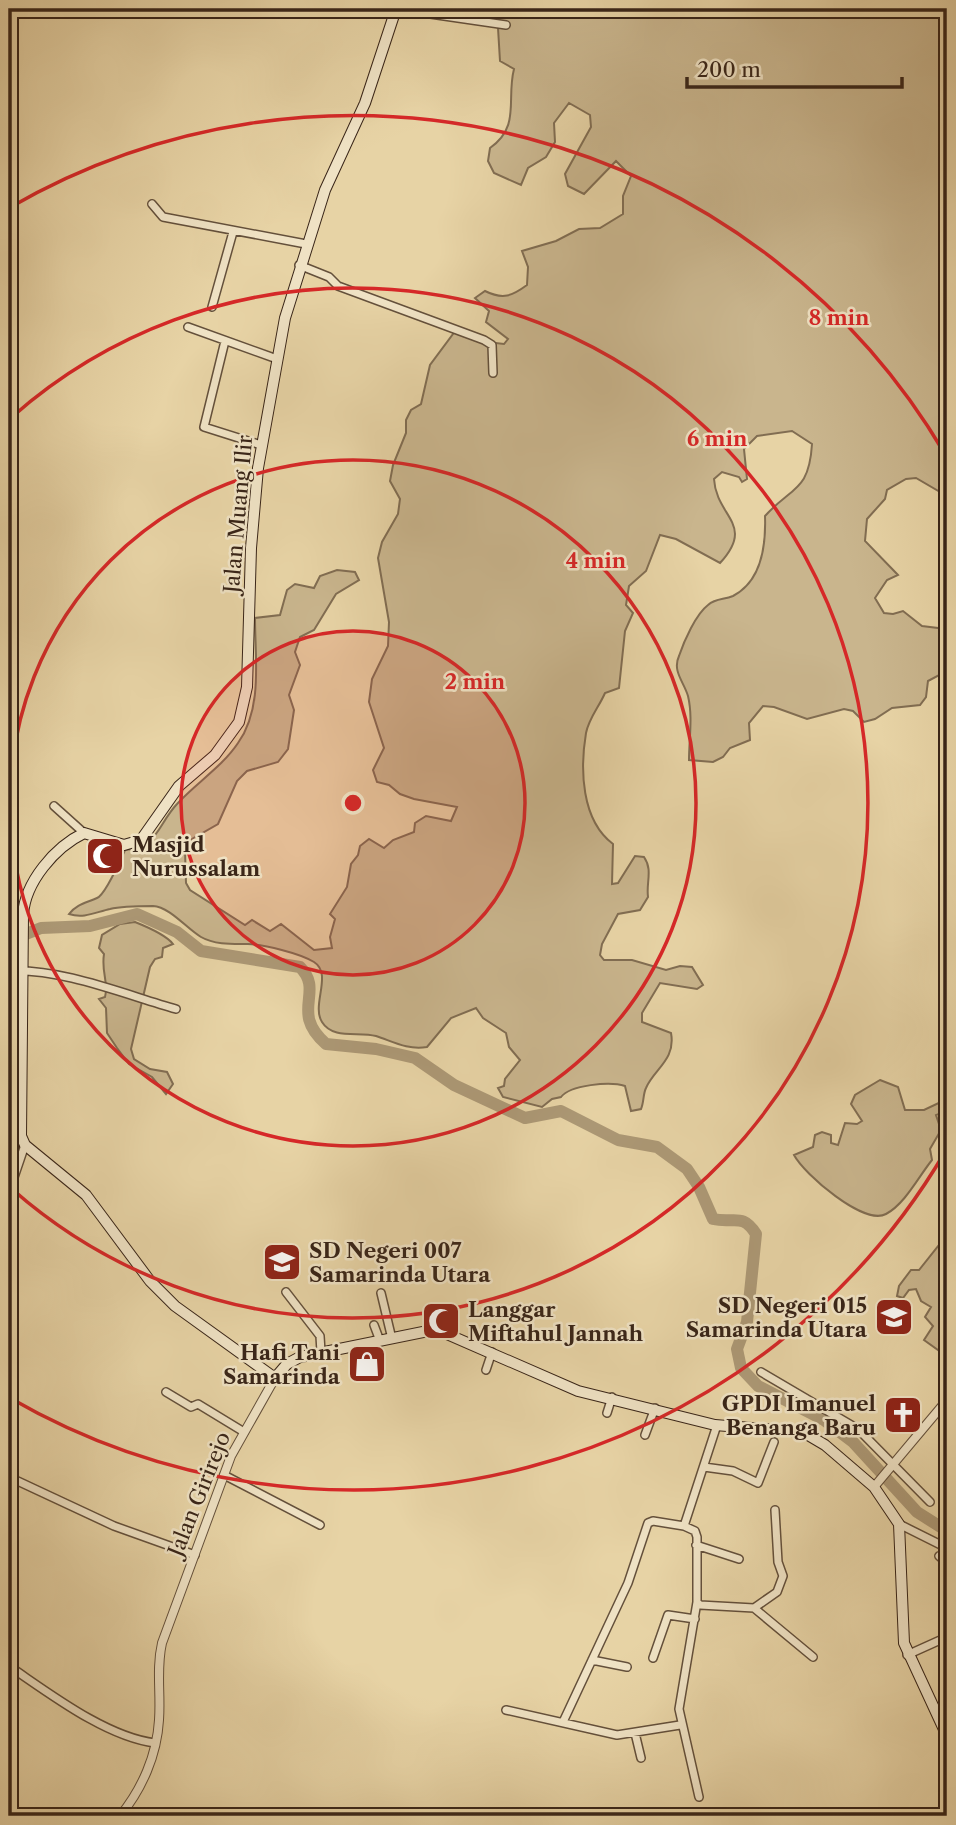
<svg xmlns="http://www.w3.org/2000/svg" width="956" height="1825" font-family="'Libre Caslon Text',serif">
<rect width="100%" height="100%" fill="#e7d3a5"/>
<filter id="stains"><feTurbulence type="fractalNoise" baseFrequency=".00286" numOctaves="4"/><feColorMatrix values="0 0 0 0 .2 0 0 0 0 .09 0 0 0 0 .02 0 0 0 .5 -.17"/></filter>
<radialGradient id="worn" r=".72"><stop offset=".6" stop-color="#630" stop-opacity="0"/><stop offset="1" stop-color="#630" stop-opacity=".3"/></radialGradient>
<path fill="#c9b58d" stroke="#816d52" stroke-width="2" d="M490,9H947V496L916,478L906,479L887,490L885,499L867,519L865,541L898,575L887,580L875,598L884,613L893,614L903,611L922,626L938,628L947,635V671L928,681L926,697L920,705L892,708L875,719L864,722L853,711L844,709L807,719L774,707L763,706L749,723L750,740L730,748L723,757L713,762L689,760C689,739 693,717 688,696C684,682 672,671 679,656C684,641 696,614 708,605C716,598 724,600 733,596C762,581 766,544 765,516C792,486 809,492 812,444L792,431L757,436L744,449L747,479L742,482L739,477L722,472L714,479C716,517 756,524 720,563L676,539L660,535L646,571L629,586L626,605L633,613L625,631L619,688L605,693C599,707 589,718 586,733C580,769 581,820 613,844L612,884L618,883L635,856L644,857C653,870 646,882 648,897L640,910L618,914L602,944L600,955L604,960H632L666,970L680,966L692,967L703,985L697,989L660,983L642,1013V1022L671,1033C676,1060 654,1069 646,1088C643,1094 644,1102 641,1109L631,1111L625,1086C610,1081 570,1085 561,1097L552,1099L542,1107L503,1097L498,1088L504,1086L505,1079L520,1060L509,1047L506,1033L483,1018L476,1008L451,1018L427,1047C407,1050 394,1042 376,1036C359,1031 333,1040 322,1022C311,1005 333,974 314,962C299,953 265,945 248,944C233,944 215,945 201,937C187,929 170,907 153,906C140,906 122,906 110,909C96,912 84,919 69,914C77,904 86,903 97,898C105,895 121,859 125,850C158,848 158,824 177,804C196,783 222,767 238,743C263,708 255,658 255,618L280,615L287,590L295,584L314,588L320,576L337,570L355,572L359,580L336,594L314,630L300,637L295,652L300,665L289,695L294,710L288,749L278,762L247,771L237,781L218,824L192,839L185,850L186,883L190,890L245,925L252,920L270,931L281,924L314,950L332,948L330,937L335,919L330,914L347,887L351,864L358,855L360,846L369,839L384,848L393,840L414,832L415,823L426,816L451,821L457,807L414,799L400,794L389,785L377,782L373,770L384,748L369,702L372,679L388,646L389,622L378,558L382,542L398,514L400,499L390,481L393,465L406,433V420L411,410L421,404L430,365L456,330L487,342L504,344L508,339L486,322L489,311L475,298L485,291C503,300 512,296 527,285L528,267L522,251L556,241L579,229L600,228L623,214V196L631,176L616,161L584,194L568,186L565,174L591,127L590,115L569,103L554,123L555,142L546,157L528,168L521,185L494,173L488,161L490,148C521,126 506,100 514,69L500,61L498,28L490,20Z
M135,922C145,926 166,935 173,944L163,948L162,957L155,959L150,967L131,1049L134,1059L150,1069L167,1072L173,1084L166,1094L152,1077L129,1064L117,1048L107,1033L106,1008L99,999L105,997C109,982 101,973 104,954L99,948L102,935L120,924Z
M880,1080L898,1087L905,1110H924L943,1101L947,1084V1111L936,1115L941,1130L930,1149L932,1160C919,1176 905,1204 886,1214C864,1226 804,1174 794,1155L813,1147L815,1135L822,1132L831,1135V1143L838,1145L845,1123L857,1124L862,1121L851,1104L855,1095Z
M939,1245L947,1248V1330L943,1339L947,1346L945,1355L924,1340L933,1326L925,1317L931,1307L921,1301L916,1289L909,1290L903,1298L897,1296L899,1286L911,1270H919Z"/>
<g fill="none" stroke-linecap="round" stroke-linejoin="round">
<path stroke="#ac9875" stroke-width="12" d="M9,936L16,938L41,928L90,926L137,914L177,932L201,951L300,967C325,992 289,1012 326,1044L376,1049L415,1058L454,1085L525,1118L561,1111L618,1140L657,1147L687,1169L699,1187L713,1219C734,1224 742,1212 756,1234L747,1322L737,1349L741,1368L758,1386L824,1420L853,1442L917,1512L947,1531"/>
<defs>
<path id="minor" d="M396,9L506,25
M152,204L163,217L306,244
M299,265L329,277L338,286L484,340L492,345L493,373
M212,307L233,232
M188,327L277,359
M225,341L204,427L261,445
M54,806L84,833
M9,971C61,968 126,995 176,1009
M9,1133L21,1129
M9,1192L25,1145
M286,1292L320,1336L321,1352
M381,1293L392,1339
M374,1325L380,1341
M357,1345L363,1372
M486,1370L492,1352
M761,1372L858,1429L930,1502
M166,1392L191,1407L198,1404L244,1432
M607,1413L612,1397
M717,1425L684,1526L695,1531L697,1537V1602L700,1605L754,1608L777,1592L783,1576L778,1562L775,1510
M645,1435L655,1408
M704,1467L733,1471L758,1483L774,1442
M224,1475L320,1525
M9,1477L114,1526L195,1555
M899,1524L947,1548
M696,1545L739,1559
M939,1556L947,1563
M697,1602L679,1709L699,1797
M754,1608L813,1657
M907,1655L947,1637
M653,1658L668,1615L695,1619
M592,1660L627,1667
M9,1666C49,1693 106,1737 155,1743
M506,1710L617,1735L680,1725
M563,1722L628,1583L648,1523L653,1521L684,1526
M635,1733L641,1758"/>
<path id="tertiary" d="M874,1487L947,1400
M120,1816C142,1789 157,1755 159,1720C161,1694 156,1669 162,1643L231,1456L275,1378"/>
<path id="secondary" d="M396,9L365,103L325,190L285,318L258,468L251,548L247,687L239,722L215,755L179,786L141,840L124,845L84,833C55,847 25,882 23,915L21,1136L25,1145L86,1195L150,1281L175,1306L275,1378L287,1364L300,1357L423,1332L440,1331L578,1391L715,1425L803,1432L825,1445L874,1487L899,1524L904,1643L947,1736"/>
</defs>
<use href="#minor" stroke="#64503b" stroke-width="10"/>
<use href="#tertiary" stroke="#64503b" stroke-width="10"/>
<use href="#secondary" stroke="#392518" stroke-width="12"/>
<use href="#minor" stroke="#efe2c4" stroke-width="7"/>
<use href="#tertiary" stroke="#efe2c4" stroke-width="8"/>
<use href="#secondary" stroke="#efe2c4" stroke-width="10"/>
</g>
<circle cx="353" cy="803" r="172" fill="#d62828" fill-opacity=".12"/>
<g fill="none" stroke="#d62828" stroke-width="3.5">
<circle cx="353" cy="803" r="172"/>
<circle cx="353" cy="803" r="343"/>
<path d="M12 417A515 515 0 1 1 12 1189"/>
<path d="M945 1152A687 687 0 0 1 10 1398M9 208A687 687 0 0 1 945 454"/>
</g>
<defs>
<symbol id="mosque-square" viewBox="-11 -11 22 22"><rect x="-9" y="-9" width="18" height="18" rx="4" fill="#8f2418" stroke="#efe2c4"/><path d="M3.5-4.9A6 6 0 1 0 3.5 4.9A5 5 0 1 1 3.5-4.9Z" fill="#fff"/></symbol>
<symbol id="school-square" viewBox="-11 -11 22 22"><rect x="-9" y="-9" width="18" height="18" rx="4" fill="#8f2418" stroke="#efe2c4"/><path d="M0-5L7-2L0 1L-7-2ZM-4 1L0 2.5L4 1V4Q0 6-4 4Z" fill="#fff"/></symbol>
<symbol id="shop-square" viewBox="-11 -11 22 22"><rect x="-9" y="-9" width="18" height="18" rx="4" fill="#8f2418" stroke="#efe2c4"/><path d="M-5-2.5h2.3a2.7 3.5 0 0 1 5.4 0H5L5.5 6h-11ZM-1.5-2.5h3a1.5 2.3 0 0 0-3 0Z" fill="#fff"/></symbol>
<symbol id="church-square" viewBox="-11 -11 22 22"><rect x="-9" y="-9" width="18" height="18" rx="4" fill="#8f2418" stroke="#efe2c4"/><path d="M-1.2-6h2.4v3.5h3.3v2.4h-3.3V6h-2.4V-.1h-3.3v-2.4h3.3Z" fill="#fff"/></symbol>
</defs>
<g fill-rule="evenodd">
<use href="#mosque-square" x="83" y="834" width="44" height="44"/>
<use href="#school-square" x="260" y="1240" width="44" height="44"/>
<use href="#school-square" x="872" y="1295" width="44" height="44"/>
<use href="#mosque-square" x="419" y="1299" width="44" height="44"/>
<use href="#shop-square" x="345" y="1342" width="44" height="44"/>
<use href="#church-square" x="881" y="1393" width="44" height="44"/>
</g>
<g text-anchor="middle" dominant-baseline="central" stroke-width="5" stroke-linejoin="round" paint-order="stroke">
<g font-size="21" fill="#392518" stroke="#efe2c4">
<text transform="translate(238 514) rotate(-85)">Jalan Muang Ilir</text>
<text transform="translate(199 1494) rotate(-68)">Jalan Girirejo</text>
</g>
<g font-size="21" font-weight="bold" fill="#392518" stroke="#efe2c4" text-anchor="start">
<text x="132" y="844">Masjid<tspan x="132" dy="24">Nurussalam</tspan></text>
<text x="309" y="1250">SD Negeri 007<tspan x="309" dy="24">Samarinda Utara</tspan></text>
<text x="867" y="1305" text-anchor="end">SD Negeri 015<tspan x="867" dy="24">Samarinda Utara</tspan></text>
<text x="468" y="1309">Langgar<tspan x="468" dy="24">Miftahul Jannah</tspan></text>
<text x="340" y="1352" text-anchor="end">Hafi Tani<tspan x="340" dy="24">Samarinda</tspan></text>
<text x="876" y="1403" text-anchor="end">GPDI Imanuel<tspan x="876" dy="24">Benanga Baru</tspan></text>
</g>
</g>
<circle cx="353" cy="803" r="10" fill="#d62828" stroke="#efe2c4" stroke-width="3.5"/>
<g font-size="21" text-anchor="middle" font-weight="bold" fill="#d62828" stroke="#efe2c4" stroke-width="5" stroke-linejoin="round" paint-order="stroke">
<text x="839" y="325">8 min</text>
<text x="717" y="446">6 min</text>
<text x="596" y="568">4 min</text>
<text x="475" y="689">2 min</text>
</g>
<rect width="956" height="1825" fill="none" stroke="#e7d3a5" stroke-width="35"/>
<rect x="10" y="10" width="935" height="1804" fill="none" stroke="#392518" stroke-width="3.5"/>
<rect x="18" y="18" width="921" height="1790" fill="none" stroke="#392518" stroke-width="2"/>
<path d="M687 77v10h215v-10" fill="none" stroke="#392518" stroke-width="3.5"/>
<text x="697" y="77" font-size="21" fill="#392518" stroke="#efe2c4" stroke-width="5" paint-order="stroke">200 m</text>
<rect width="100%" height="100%" filter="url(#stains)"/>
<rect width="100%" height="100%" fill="url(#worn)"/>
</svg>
